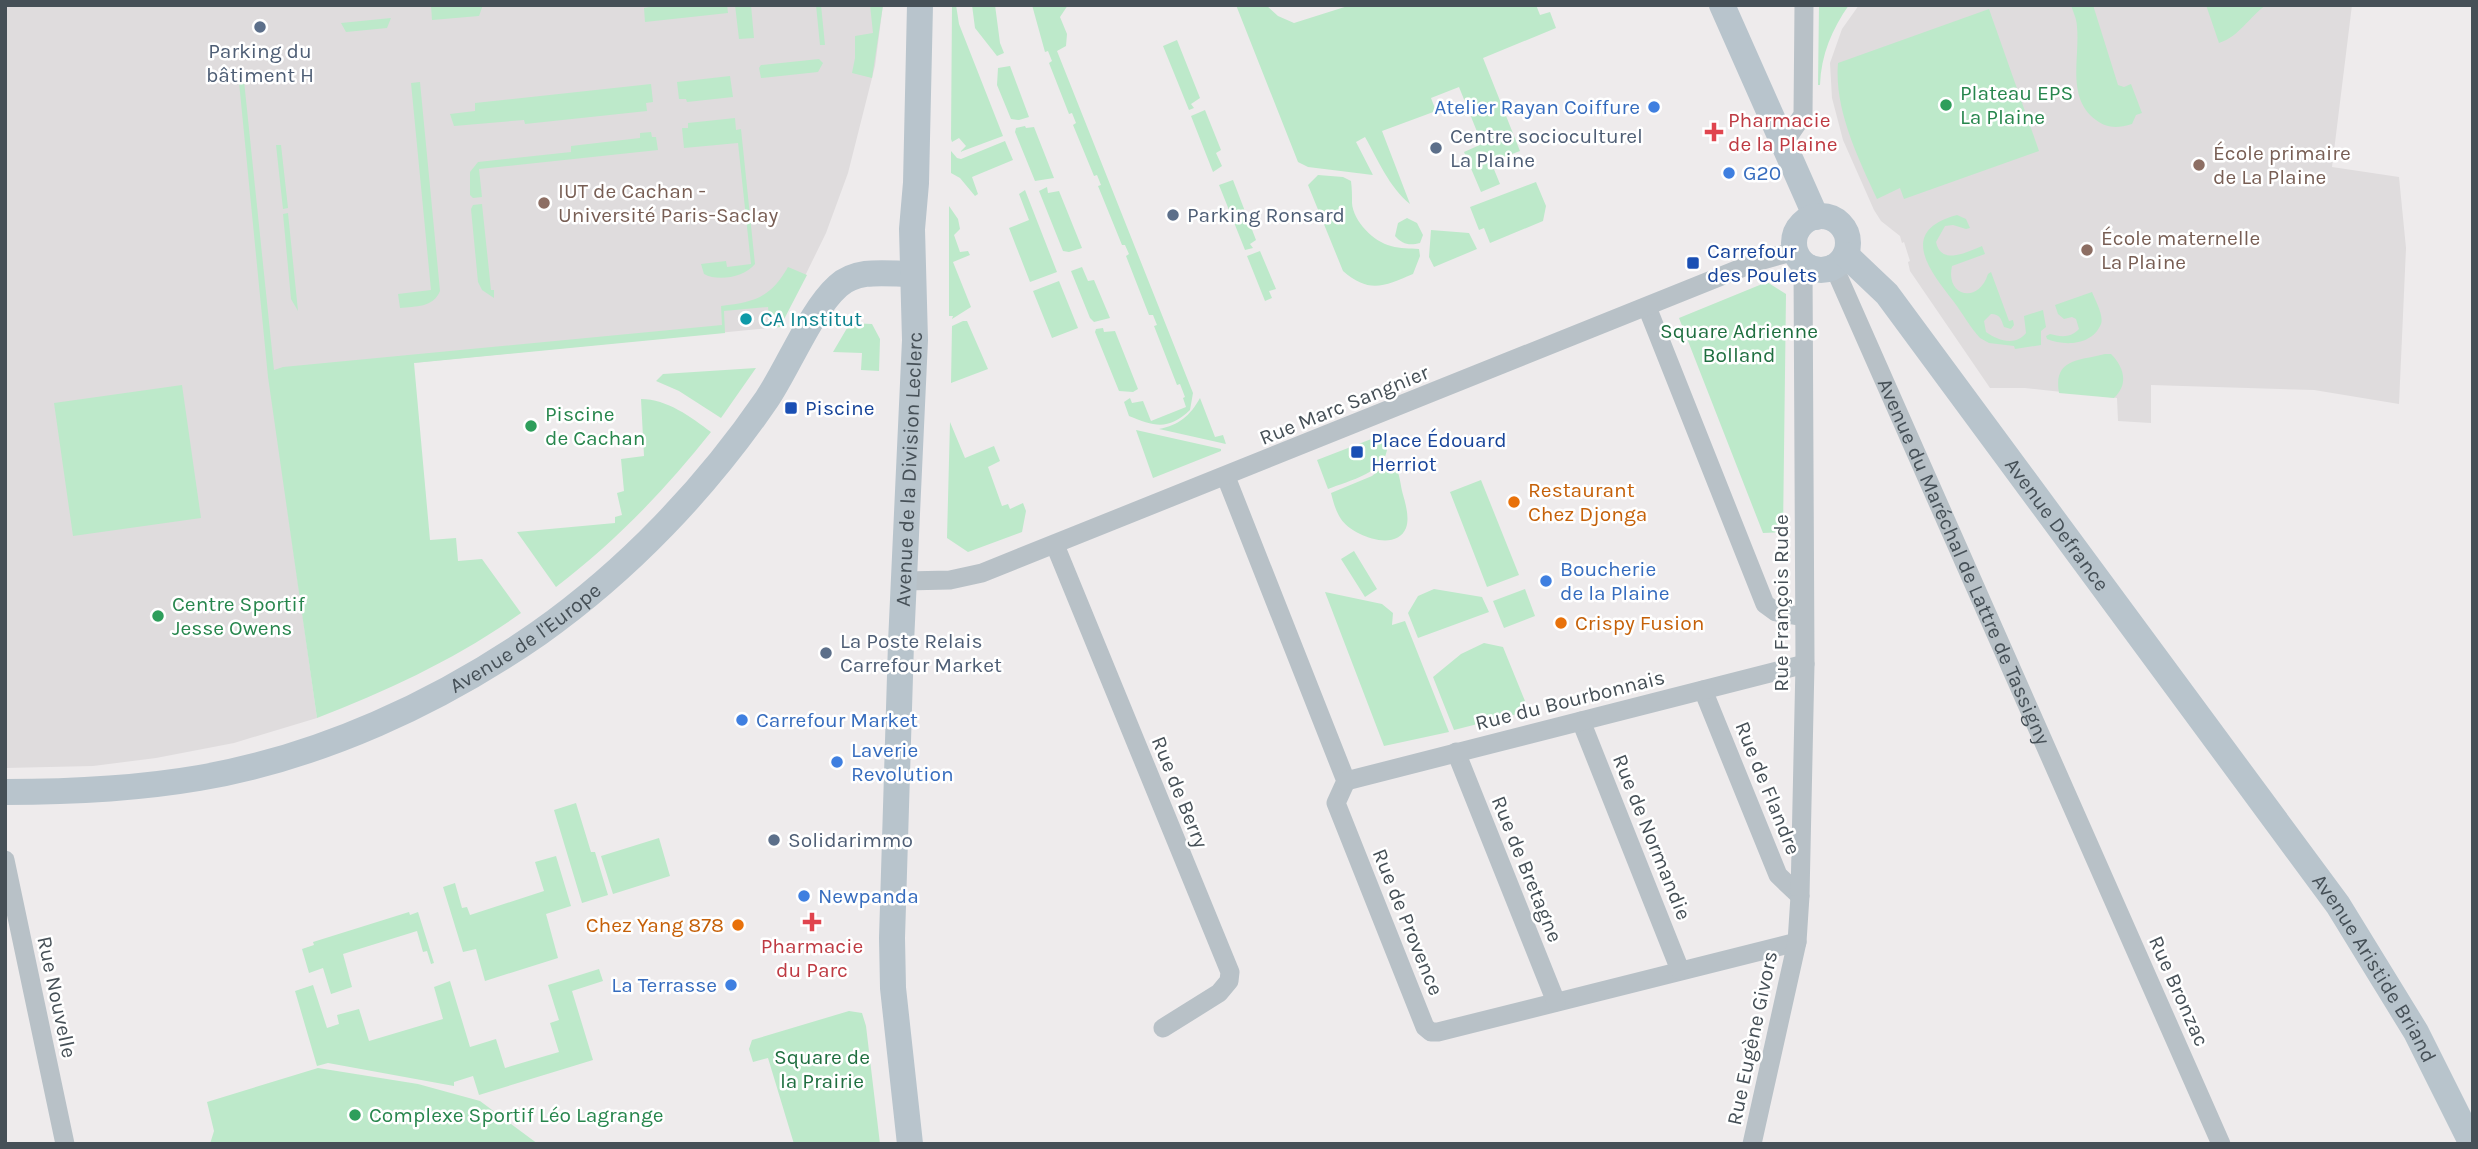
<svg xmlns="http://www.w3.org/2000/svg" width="2478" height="1149" font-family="Karla,sans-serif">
<rect width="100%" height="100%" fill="#eeebec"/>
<path fill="#dfdcdd" d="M5,5H883L875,66L848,173L826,233L780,327L269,377L317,718L234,743L156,758L93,766L5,768Z
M1859,5H2352L2332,167L2399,177L2406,248L2399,404L2314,390L2151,385V423L2118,421L2117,398L2025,388H1990L1910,271L1908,262L1910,261L1904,242L1902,243L1900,236L1881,221L1874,210L1843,140L1832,98L1830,63L1842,29Z"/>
<path fill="#bde9ca" d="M431,5H483L479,16L432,20Z
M659,5H727L728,13L645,22L644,8Z
M735,5H751L754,38L739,39Z
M816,5H821L825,45H820Z
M870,5H883L872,78L852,73L855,58V36L873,33Z
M952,5H956L959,24L1003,136L960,152L966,146L959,138L952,142L951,139Z
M972,5H995L1000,43L1004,53L997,56L975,28Z
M1032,5H1068L1060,17L1067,34L1066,46L1057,51L1193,393L1190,410C1168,431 1154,426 1129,416L1124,402L1130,398L1132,403L1143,401L1151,421L1186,407L1183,398L1185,397L1180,384L1177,385L1154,326L1157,325L1153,315H1149L1126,256L1129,254L1125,245H1122L1098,186L1101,185L1097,175L1094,176L1073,125L1076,123L1072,113L1069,114L1049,63L1052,61L1048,51L1045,52Z
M1236,5H1266L1278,16L1294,23L1351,5H1536L1540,15L1550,12L1556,28L1483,58L1520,151L1491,162L1500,184L1481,192L1464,152L1482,144L1459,87L1431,98L1436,111L1382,131L1410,204C1389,187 1378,160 1365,137L1356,142L1373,175L1308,167L1298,162Z
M1819,5H1849C1832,29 1821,55 1820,85H1818Z
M2071,5H2093L2118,85L2124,87L2131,84L2142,113L2136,115L2132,124C2118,128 2108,129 2096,120C2066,98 2080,59 2077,27C2077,19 2073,12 2071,5Z
M2206,5H2266C2248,18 2240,36 2219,43Z
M1989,9L2039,151L1904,199L1900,188L1877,199C1858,158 1834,109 1838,63Z
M391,18L387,28L346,32L341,23Z
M1177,40L1200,98L1191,104L1194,108L1189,110L1163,46Z
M819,59L823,63L818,72L761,78L759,68L761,65Z
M1010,66L1029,117L1019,120L1011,119L997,85L998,68Z
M243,71L274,370L283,367L722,325L721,306C755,302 770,298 788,267L807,275L780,327L770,328L768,307L724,311L725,333L414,363L430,540L456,538L458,561L482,559L521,613C458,658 389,690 317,718L268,377L238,72Z
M730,76L733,97L687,102L686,99H679L677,82Z
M420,82L440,291C433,308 416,306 400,308L398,294L431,290L411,83Z
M651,84L653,102L646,103L647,111L525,124L524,120L454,126L450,114L475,111V103Z
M1205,110L1221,150L1216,153L1222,166L1213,172L1191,116Z
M735,118L736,130L741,129L755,264C745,277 718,282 704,274L701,264L726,261L727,267L751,264L738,143L684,148L682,128H688V123Z
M1025,126L1026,128L1034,127L1054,178L1035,181L1015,132L1016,128Z
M651,132L652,137H656L658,150L479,169L482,197L473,198L470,195V172L478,162L571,152V146L640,138V133Z
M1005,141L1013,160L972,177L978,194L975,196L960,178L951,173V151L957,158L961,159Z
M276,145H281L288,208L283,209Z
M1318,175L1343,177L1351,181C1352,189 1352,195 1352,203C1353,221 1374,242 1391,246C1401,249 1409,248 1419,249L1420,256L1413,274C1385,286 1369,294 1343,271L1308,185Z
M1233,180L1256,240L1250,244L1253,248L1245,250L1219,185Z
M1536,182L1546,206L1543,221L1490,243L1484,228L1479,230L1470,207Z
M1047,187L1048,193L1059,191L1082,248L1069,252L1063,251L1039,191Z
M1025,190L1057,272L1030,282L1009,228L1029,220L1019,194Z
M482,204L491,290H494V298L482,290L478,282L471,209L473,205Z
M949,206L958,219L960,229L954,235L960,252L968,251L970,255L953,262L971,307L952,319L953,316H949Z
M288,213L298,311L291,299L283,214Z
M1957,215L1966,219L1970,228L1966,229L1953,225L1945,226L1936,242C1941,266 1967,252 1982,246L1985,254L1952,266C1945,296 1978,305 1988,274L1991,272L2009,321L2013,320L2014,325L2011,329L2004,327C2001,319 2000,314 1991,314L1984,321L1986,332C1998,341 2016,346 2026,333L2024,316L2043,310L2046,327L2041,331V345L2015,349L2014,346L1989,343L1980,338C1970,327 1963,314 1954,302C1930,271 1897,231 1957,215Z
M1407,218L1417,223L1423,235L1420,243C1409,246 1402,244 1395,236L1398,223Z
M1431,230L1469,233L1477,249L1434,267L1429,257Z
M1260,251L1276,289L1269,291L1272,298L1265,301L1247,256Z
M1082,267L1088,281L1094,280L1110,318L1094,322L1090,318L1071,271Z
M1059,281L1078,328L1052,338L1033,291Z
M1767,282L1786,294L1783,532L1763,533L1679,318Z
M2092,292C2095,300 2104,315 2101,324C2092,346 2064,346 2047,339L2046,336L2050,334C2061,337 2071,338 2079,329L2076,319L2072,317L2064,319L2058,314L2055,305Z
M963,321H967L988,369L951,383L952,326Z
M850,323L872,324L880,339L879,371L861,370L862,353L833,352Z
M1103,328L1104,332L1115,331L1138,389L1133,392L1119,391L1095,332L1096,329Z
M2105,354H2111C2124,367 2129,384 2114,398L2059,393C2053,358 2079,361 2105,354Z
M756,368L721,418L679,391L656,381L663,374Z
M182,385L201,518L73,536L54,403Z
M1200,398L1215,437L1223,435L1226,444L1159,429C1179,425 1190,416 1200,398Z
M641,399C667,399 691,417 711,432C665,490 615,542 556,587L517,532L615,523V517L622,515L617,493L624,491L621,459L644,456Z
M950,422L965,458L994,446L1000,461L988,467L1002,506L1008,504L1010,509L1023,503L1026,511L1022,532L968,552L947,538Z
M1136,430L1221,449V451L1153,478Z
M1374,438L1384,439L1387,442C1391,472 1350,480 1328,489L1317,460Z
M1392,460C1399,469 1400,481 1402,491C1405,502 1410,517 1406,528C1396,553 1351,535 1341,519C1336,512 1333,501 1331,493L1372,476Z
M1481,480L1519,575L1487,587L1450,492Z
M1354,551L1377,589L1365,597L1341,559Z
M1434,589L1482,597L1489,612L1418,638L1408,613L1418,596Z
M1525,589L1535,616L1504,628L1493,601Z
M1325,592L1382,604L1393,613L1392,625L1405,621L1449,732L1384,746Z
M1484,643L1503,647L1529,711L1454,730L1433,677L1461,654Z
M576,803L591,852H595L608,895L582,903L554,810Z
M659,838L670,876L613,894L601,856Z
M556,856L571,906L546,914L558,958L485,981L476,949L463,952L443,887L455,883L462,908L467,907L470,915L544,891L535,862Z
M409,912L410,915L418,912L434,963L431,964L427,951L423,952L417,931L343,954L352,987L331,994L323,968L309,973L302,949L314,945L313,942Z
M599,969L603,981L572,991L593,1060L479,1095L473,1076L454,1082V1086L328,1063L317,1066L295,991L313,985L327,1028L339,1024L337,1015L359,1009L369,1041L443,1019L434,987L450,981L470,1047L496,1039L505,1068L559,1052L550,1023L559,1020L548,985Z
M849,1011L862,1013L866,1026L880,1144H794L768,1058L753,1062L749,1049L752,1040Z
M318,1068L418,1084L480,1101L538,1144H210L214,1131L207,1102Z"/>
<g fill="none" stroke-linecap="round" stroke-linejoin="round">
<g stroke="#b8c1c7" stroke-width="19">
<path d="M1783,144L1803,115L1804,5"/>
<path id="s1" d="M1834,267L2221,1144"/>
<path d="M1647,307L1765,604L1776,612L1804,617"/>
<path d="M1226,477L1346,781L1336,803L1425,1027L1431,1032H1438L1797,942"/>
<path d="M1055,545L1230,972L1229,981L1219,993L1163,1028"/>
<path d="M905,581L950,580L982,573L1759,261L1795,251"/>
<path d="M1703,690L1778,875L1800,896"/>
<path d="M1581,721L1680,970"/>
<path d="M1456,752L1556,1002"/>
<path d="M1346,781L1805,664"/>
<path d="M5,860L65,1144"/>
<path d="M1752,1144L1797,942L1800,896L1805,664L1803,265"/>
</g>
<g stroke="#b8c4cc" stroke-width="26">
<path d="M1722,5L1816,217"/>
<circle cx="1821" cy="243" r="27"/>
<path id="s2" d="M1846,255L1887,294L2338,905L2416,1032L2472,1144"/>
<path id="s3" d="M5,792C70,792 135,789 199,778C321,757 438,703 539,633C628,570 706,488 767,399C788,368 811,310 838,286C858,268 887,274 912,274"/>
<path id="s4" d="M910,1144L893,988L892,938L901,643L915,340L912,229L916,183L920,5"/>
</g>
</g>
<g fill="#5c6f8a" stroke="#fff" stroke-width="2.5">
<circle cx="260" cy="27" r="7"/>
<circle cx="1436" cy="148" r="7"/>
<circle cx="1173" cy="215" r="7"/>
<circle cx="826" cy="653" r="7"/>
<circle cx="774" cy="840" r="7"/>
</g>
<g fill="#2e9e5b" stroke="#fff" stroke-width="2.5">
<circle cx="1946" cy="105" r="7"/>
<circle cx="531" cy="426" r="7"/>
<circle cx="158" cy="616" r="7"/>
<circle cx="355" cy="1115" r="7"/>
</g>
<g fill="#3f7fe0" stroke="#fff" stroke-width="2.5">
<circle cx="1654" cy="107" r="7"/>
<circle cx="1729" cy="173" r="7"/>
<circle cx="1546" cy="581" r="7"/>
<circle cx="742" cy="720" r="7"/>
<circle cx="837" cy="762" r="7"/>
<circle cx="804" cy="896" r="7"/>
<circle cx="731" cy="985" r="7"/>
</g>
<g fill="#e0444e" stroke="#fff" stroke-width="2.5">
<path d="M1710.5 121.5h7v7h7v7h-7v7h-7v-7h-7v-7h7z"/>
<path d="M808.5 911.5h7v7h7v7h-7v7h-7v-7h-7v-7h7z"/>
</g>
<g fill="#8d6e63" stroke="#fff" stroke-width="2.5">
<circle cx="2199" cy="165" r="7"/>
<circle cx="544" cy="203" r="7"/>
<circle cx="2087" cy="250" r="7"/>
</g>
<g fill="#1a4fb4" stroke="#fff" stroke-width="2.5">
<rect x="1686" y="256" width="14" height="14" rx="3.5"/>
<rect x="784" y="401" width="14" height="14" rx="3.5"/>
<rect x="1350" y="445" width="14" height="14" rx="3.5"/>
</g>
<circle fill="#0f9aa8" stroke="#fff" stroke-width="2.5" cx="746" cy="319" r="7"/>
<g fill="#e8710a" stroke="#fff" stroke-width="2.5">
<circle cx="1514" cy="502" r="7"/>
<circle cx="1561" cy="623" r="7"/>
<circle cx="738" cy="925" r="7"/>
</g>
<g text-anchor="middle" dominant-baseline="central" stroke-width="5" stroke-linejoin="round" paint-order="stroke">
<g font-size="21" fill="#4e5e75" stroke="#fff" text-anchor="start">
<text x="260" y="51" text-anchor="middle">Parking du<tspan x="260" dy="24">bâtiment H</tspan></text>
<text x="1450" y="136">Centre socioculturel<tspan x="1450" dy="24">La Plaine</tspan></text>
<text x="1187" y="215">Parking Ronsard</text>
<text x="840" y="641">La Poste Relais<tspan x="840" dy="24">Carrefour Market</tspan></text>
<text x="788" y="840">Solidarimmo</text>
</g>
<g font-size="21" fill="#27864d" stroke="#fff" text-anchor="start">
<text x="1960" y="93">Plateau EPS<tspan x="1960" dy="24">La Plaine</tspan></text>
<text x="545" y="414">Piscine<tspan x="545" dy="24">de Cachan</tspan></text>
<text x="172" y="604">Centre Sportif<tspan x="172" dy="24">Jesse Owens</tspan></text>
<text x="369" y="1115">Complexe Sportif Léo Lagrange</text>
</g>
<g font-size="21" fill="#366cbe" stroke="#fff" text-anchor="start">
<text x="1640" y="107" text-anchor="end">Atelier Rayan Coiffure</text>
<text x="1743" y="173">G20</text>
<text x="1560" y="569">Boucherie<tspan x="1560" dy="24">de la Plaine</tspan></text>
<text x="756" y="720">Carrefour Market</text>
<text x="851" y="750">Laverie<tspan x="851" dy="24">Revolution</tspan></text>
<text x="818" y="896">Newpanda</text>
<text x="717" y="985" text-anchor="end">La Terrasse</text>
</g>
<g font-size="21" fill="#be3a42" stroke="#fff" text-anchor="start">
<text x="1728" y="120">Pharmacie<tspan x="1728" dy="24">de la Plaine</tspan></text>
<text x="812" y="946" text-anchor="middle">Pharmacie<tspan x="812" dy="24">du Parc</tspan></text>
</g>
<g font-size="21" fill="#785e54" stroke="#fff" text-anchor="start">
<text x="2213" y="153">École primaire<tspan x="2213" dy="24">de La Plaine</tspan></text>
<text x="558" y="191">IUT de Cachan -<tspan x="558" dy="24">Université Paris-Saclay</tspan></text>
<text x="2101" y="238">École maternelle<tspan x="2101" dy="24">La Plaine</tspan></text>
</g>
<g font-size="21" fill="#164399" stroke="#fff" text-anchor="start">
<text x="1707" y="251">Carrefour<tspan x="1707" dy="24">des Poulets</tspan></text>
<text x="805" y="408">Piscine</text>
<text x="1371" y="440">Place Édouard<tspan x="1371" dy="24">Herriot</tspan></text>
</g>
<g font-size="21" fill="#0d838f" stroke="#fff" text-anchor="start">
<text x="760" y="319">CA Institut</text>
</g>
<g font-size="21" fill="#1f6f40" stroke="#fff">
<text x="1739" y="331">Square Adrienne<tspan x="1739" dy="24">Bolland</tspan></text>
<text x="822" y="1057">Square de<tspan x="822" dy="24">la Prairie</tspan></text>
</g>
<g font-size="21" fill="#465057" stroke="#fff">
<text transform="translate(1344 405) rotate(-22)">Rue Marc Sangnier</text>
<text stroke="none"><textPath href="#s4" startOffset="676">Avenue de la Division Leclerc</textPath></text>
<text stroke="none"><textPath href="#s2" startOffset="343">Avenue Defrance</textPath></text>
<text stroke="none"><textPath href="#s1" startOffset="322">Avenue du Maréchal de Lattre de Tassigny</textPath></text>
<text transform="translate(1781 603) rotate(-90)">Rue François Rude</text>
<text stroke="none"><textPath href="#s3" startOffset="553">Avenue de l'Europe</textPath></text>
<text transform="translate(1570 700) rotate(-14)">Rue du Bourbonnais</text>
<text transform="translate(1768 788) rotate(68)">Rue de Flandre</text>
<text transform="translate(1180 792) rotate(68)">Rue de Berry</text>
<text transform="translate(1652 837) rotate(68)">Rue de Normandie</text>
<text transform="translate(1527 869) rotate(68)">Rue de Bretagne</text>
<text transform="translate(1408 922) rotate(68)">Rue de Provence</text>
<text stroke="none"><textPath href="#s2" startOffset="889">Avenue Aristide Briand</textPath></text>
<text transform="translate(2179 991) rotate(66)">Rue Bronzac</text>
<text transform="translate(57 997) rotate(78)">Rue Nouvelle</text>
<text transform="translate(1752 1038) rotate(-78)">Rue Eugène Givors</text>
</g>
<g font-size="21" fill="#c56008" stroke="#fff" text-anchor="start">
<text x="1528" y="490">Restaurant<tspan x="1528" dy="24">Chez Djonga</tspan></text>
<text x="1575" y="623">Crispy Fusion</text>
<text x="724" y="925" text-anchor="end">Chez Yang 878</text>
</g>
</g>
<rect width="2478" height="1149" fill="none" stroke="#465057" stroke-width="14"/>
</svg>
